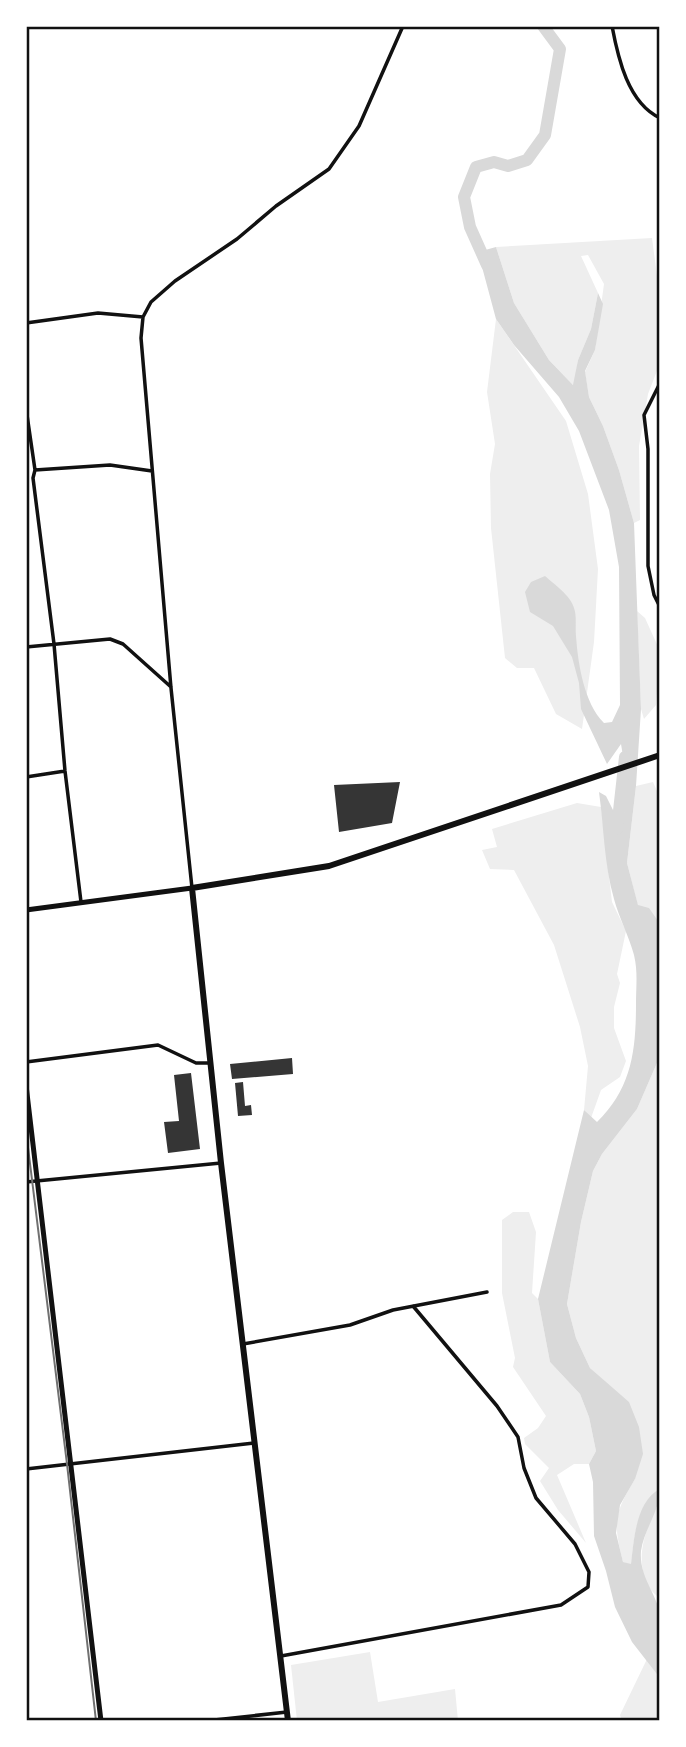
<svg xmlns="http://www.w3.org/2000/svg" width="686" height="1747" font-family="'DM Sans',sans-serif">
<rect width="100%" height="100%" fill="#fff"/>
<path fill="#eee" d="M652,238L660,299V363L648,394L639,446L640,520L634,523L619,470L603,426L589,397L585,372L595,350L604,284L588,255L581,256L598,293L591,329L578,360L574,386L549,360L514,303L496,247Z
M496,319L566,421L588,494L598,569L594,642L582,729L556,714L534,668H517L505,658L491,528L490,474L495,444L487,392Z
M637,611L645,618L660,651L656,705L644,719L641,709Z
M653,782L660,798V949L658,921L638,906L627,863L636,786Z
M577,803L601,807L612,902L626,931L617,974L620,983L614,1007V1028L626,1061L620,1077L601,1090L591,1118L584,1110L588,1066L580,1027L554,945L514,870L490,869L482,850L497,847L492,829Z
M660,1056V1488C635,1512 635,1532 631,1565L623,1562C613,1522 614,1514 635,1479L604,1381L590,1368L576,1338L567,1304L581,1222L593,1171L602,1154L637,1109Z
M513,1212H529L536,1232L532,1293L538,1299L550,1362L580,1394L589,1417L596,1451L589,1464H574L557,1475L586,1543L558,1510L540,1481L549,1468L525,1444L524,1438L538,1428L546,1416L513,1367L515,1358L502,1293V1220Z
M660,1501V1599C655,1594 648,1588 646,1582C635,1553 647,1526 660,1501Z
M370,1652L378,1702L455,1689L458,1721H297L291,1665Z
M647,1659L660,1678V1721H622L620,1715Z"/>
<path fill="#d9d9d9" d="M496,247L514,303L549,360L573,385L578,360L591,329L598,293L603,304L595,350L585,371L589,397L603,426L619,470L634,523L641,709L636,786L627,863L638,905L649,908L658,921L660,1056L637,1109L602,1154L593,1171L581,1222L567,1304L576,1338L590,1368L629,1402L639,1427L643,1454L635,1479L620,1505L616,1533L623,1562L631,1564C634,1539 636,1501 660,1489C660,1511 644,1529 641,1551C639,1576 655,1591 660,1613C663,1628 660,1660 660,1678L632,1642L615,1607L606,1571L594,1536L593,1482L589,1464L596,1451L589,1417L580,1394L550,1362L538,1299L584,1110L597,1122C632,1088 636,1050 636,1003C636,986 638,972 634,955C629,936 619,918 614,899C604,864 604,828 599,792L606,796L614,812L624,815L626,774L621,744L607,764L581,709L579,683L572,657L553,626L530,612L525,592L531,582L545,576C554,584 571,596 574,608C577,616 575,627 576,636C578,664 584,703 604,723L612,722L620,705L619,567L609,510L579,431L559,397L514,345L496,319L478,252Z"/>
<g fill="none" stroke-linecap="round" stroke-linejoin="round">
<path stroke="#d9d9d9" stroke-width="12" d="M487,265L470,227L464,197L476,167L494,162L508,166L527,160L545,135L560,49L543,26
M617,829L625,757"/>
</g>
<path fill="#353535" d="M400,782L392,823L339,832L334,785Z
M292,1058L293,1074L232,1079L230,1064Z
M191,1073L200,1149L168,1153L164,1122L179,1121L174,1075Z
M243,1082L245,1106L251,1105L252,1115L238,1116L235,1083Z"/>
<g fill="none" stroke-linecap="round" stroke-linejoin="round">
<path stroke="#111" stroke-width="3.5" d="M612,26C618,58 628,103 660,118
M26,323L98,313L143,317
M660,383L644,415L648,449V566L654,595L660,607
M26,408L35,470L33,478L54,644L65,771L81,902
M35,470L110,465L152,471
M26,647L110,639L123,644L171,687
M26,777L65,771
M192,888L171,688L141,338L143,317L151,302L175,281L237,239L276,206L329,169L359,126L403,26
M26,1062L158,1045L196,1063H211
M26,1182L221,1163
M243,1344L350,1325L393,1310L487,1292
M26,1469L254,1443
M281,1656L561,1605L588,1587L589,1572L575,1544L536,1498L524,1468L518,1437L497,1406L413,1306
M205,1721L287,1712"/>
<path stroke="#111" stroke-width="5" d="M26,910L192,888
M26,1085L101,1721"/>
<path stroke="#111" stroke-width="6" d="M288,1721L221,1163L192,888L329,866L660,755"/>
<path stroke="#707070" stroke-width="2" d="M26,1131L67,1464L96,1721"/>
</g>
<rect width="686" height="1747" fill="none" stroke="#ffffff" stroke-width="56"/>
<rect x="28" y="28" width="630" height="1691" fill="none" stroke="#111" stroke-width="2.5"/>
</svg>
